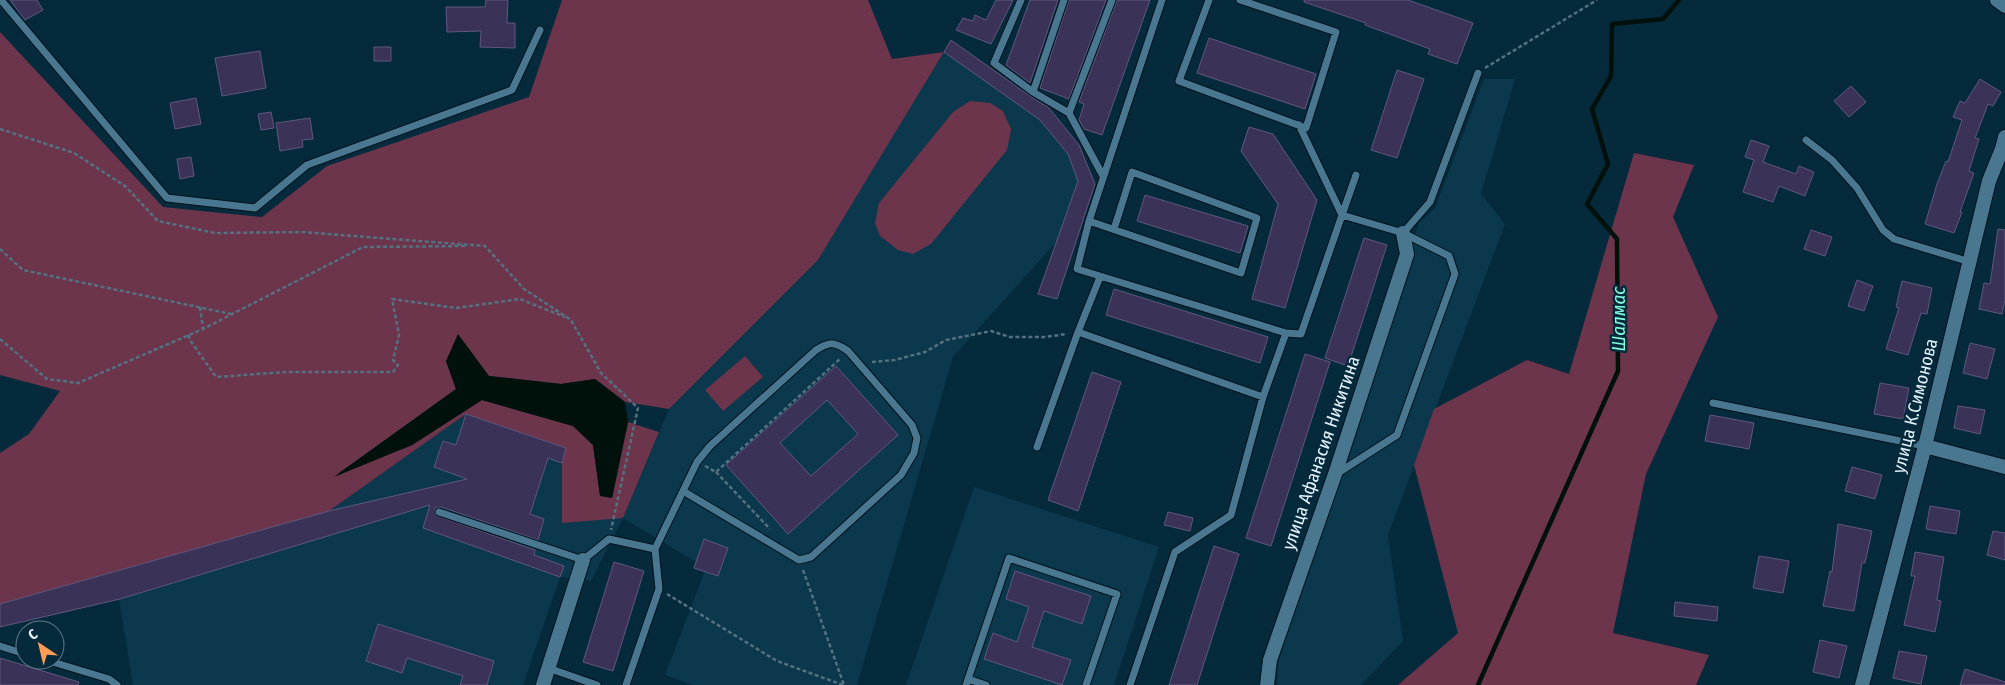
<svg xmlns="http://www.w3.org/2000/svg" width="2005" height="685" font-family="'Fira Sans Condensed',sans-serif">
<rect width="100%" height="100%" fill="#052a3c"/>
<path fill="#0b384c" d="M944,52L1040,120L1068,154L1078,181L1058,240L953,357L857,685H693L665,675L706,568L623,518L591,581L560,577L523,685H133L119,599L0,627V604L329,511L466,414L566,448L562,463L623,518L669,409L818,260Z
M1484,79H1515L1481,194L1505,224L1388,535L1403,641L1361,685H1277L1278,663L1419,223L1435,208Z
M974,487L1159,547L1114,685H906Z"/>
<path fill="#6c354c" d="M562,0H868L892,59L944,52L818,260L669,409L625,402L595,379L561,384L489,376L446,361L456,389L336,475L412,445L482,400L573,426L593,445L600,495L612,498L628,422L659,432L623,518L562,523V463L565,448L466,414L329,511L0,604V453L29,434L60,391L0,375V32L163,207L262,217L327,166L529,97Z
M970,101L990,103L1003,111L1011,129L1007,150L931,244L913,254L898,250L880,236L875,223L879,203L953,112Z
M1634,153L1694,165L1673,217L1718,317L1646,474L1613,633L1709,655L1696,685H1398L1458,633L1414,465L1434,409L1527,360L1569,374Z
M745,356L763,377L723,411L705,390Z"/>
<path fill="#00100a" d="M458,334L489,376L561,384L595,379L625,402L628,422L612,498L600,496L593,445L573,426L482,400L412,445L334,477L456,389L446,361Z"/>
<g fill="none" stroke-linecap="round" stroke-linejoin="round">
<path stroke="#00100a" stroke-width="4.5" d="M1478,685L1618,371L1617,239L1587,204L1608,164L1592,109L1611,76L1612,24L1663,19L1679,0"/>
</g>
<path fill="#3b3257" stroke="#60577f" fill-rule="evenodd" d="M10,0H37L43,10L25,20Z
M486,0H508L507,23H515V48L480,47L481,31L447,32L446,7H485Z
M996,0H1013L991,44L956,30L963,18L973,21L975,15L986,20Z
M1030,0H1058L1030,83L1006,65Z
M1069,0H1106L1069,99L1040,88Z
M1117,0H1150L1102,135L1084,129L1079,120L1084,104L1079,102Z
M1304,0H1408L1473,23L1457,64L1428,54L1430,49L1365,25L1366,23L1304,2Z
M1209,38L1316,74L1305,109L1197,73Z
M951,40L1030,96L1049,108L1079,145L1095,184L1057,299L1038,294L1078,181L1068,154L1040,120L944,52Z
M374,47H391V61H374Z
M260,51L266,88L222,96L215,58Z
M1397,70L1424,79L1397,158L1371,150Z
M1980,79L2001,92L1993,106L1988,104L1975,138L1979,139L1969,171L1974,173L1960,212H1962L1954,233L1925,224L1937,184L1946,161L1948,162L1962,120L1953,117L1960,101L1965,103Z
M1851,86L1866,102L1849,117L1834,101Z
M196,98L201,124L175,129L170,103Z
M271,112L274,128L261,130L258,114Z
M310,118L313,139L302,140L303,147L280,151L276,123Z
M1249,127L1273,134L1317,200L1285,308L1252,299L1278,204L1241,151Z
M1751,140L1769,146L1763,162L1796,174L1799,166L1814,172L1805,196L1779,186L1773,202L1743,192L1754,160L1745,157Z
M191,157L194,176L180,179L177,159Z
M1145,195L1248,226L1240,253L1137,221Z
M1998,229L2005,230V300L2002,314L1979,309L1984,283L1990,284Z
M1811,230L1832,237L1825,256L1804,249Z
M1364,238L1387,245L1348,366L1325,358Z
M1857,280L1873,286L1864,311L1848,306Z
M1902,281L1932,288L1927,314L1921,313L1908,355L1886,349L1899,308L1896,307Z
M1114,289L1268,337L1260,363L1106,315Z
M1970,343L1995,349L1987,379L1963,373Z
M1305,354L1330,362L1271,546L1246,538Z
M836,366L898,435L788,534L726,465ZM827,400L858,434L811,476L780,443Z
M1092,372L1121,382L1078,511L1048,500Z
M1880,383L1909,388L1903,419L1874,414Z
M1958,406L1985,410L1980,434L1954,428Z
M466,414L566,448L562,463L548,458L530,514L544,519L538,540L441,507L435,508V515L535,550L534,555L564,566L560,577L423,528L430,505L120,599L0,627V604L329,511L467,479L434,467L443,441L456,445Z
M1710,415L1754,423L1749,449L1705,441Z
M1852,467L1882,475L1875,499L1845,491Z
M1930,506L1960,511L1956,534L1926,529Z
M1168,512L1193,518L1190,531L1164,525Z
M1838,524L1872,531L1865,563H1862L1854,611L1823,606L1830,571L1832,572Z
M1993,531L2005,533V560L1987,555Z
M704,539L728,548L718,576L694,568Z
M1214,546L1239,554L1197,685H1169Z
M1915,552L1944,557L1937,600L1941,601L1935,632L1904,625L1915,576H1911Z
M1759,556L1789,561L1783,593L1753,588Z
M614,562L644,571L613,671L583,662Z
M1015,571L1091,596L1082,624L1044,611L1032,647L1071,660L1062,685L984,659L993,633L1017,642L1029,607L1006,599Z
M1675,602L1718,607L1717,621L1674,616Z
M378,624L494,661L487,685H460L463,676L407,658L402,673L366,661Z
M1820,640L1847,646L1839,678L1813,672Z
M1899,651L1927,656L1921,684L1893,678Z
M0,658L79,682L78,685H0Z
M1965,669L2005,682V685H1960Z"/>
<g fill="none" stroke-linecap="round" stroke-linejoin="round">
<defs>
<path id="service" d="M1,0L167,198L255,208L307,165L512,90L540,30
M1021,0L994,63L1033,92
M1064,0L1033,92L1069,113
M1162,0L1089,221L1077,269L1286,333
M1209,0L1179,81L1306,128L1336,32L1240,0
M1299,125L1342,215
M1806,140L1832,160L1857,188L1883,230L1894,239L1970,262
M1103,176L1069,113L1112,0
M1342,215L1356,175
M1089,221L1241,273L1257,218L1132,172L1114,229
M1403,233L1430,202L1478,73
M1078,332L1263,397
M1713,403L1925,446
M1037,447L1078,332L1100,277
M439,512L583,560L609,539L655,549L683,491L799,560L811,557L901,475L914,453L917,438L912,425L848,351C835,342 830,341 816,350L710,446L697,462L683,491
M0,646L25,654
M46,660L109,679L117,685
M548,668L597,685
M968,679L986,685
M626,685L659,589L655,549
M966,685L1009,558L1117,594L1086,685
M1130,685L1175,552L1231,515L1263,397L1286,333L1301,334L1342,215L1403,233L1449,256L1455,274L1397,435L1338,473"/>
<path id="minor" d="M1997,0L2005,6
M1925,446L2005,467
M543,685L583,560
M1267,685L1270,660L1335,474L1407,254L1403,233
M1862,685L1925,446L1989,181L2002,149L2005,137"/>
</defs>
<use href="#service" stroke="#00121d" stroke-width="9"/>
<use href="#minor" stroke="#00121d" stroke-width="16"/>
<path stroke="#547180" stroke-width="2.5" stroke-dasharray="4 2.5" stroke-linecap="butt" d="M1485,68L1597,0
M0,129L74,153L125,186L158,221L215,233L302,232L485,246L524,289L571,320L601,373L638,408L611,530
M0,249L23,270L231,314
M200,307L203,329
M188,335L192,343L216,377L285,372H393L398,365L393,360L399,335L392,299L456,308L520,299L565,317
M0,339L47,379L78,383L203,329L363,247L466,246
M872,362L895,360L925,352L946,340L991,331L1010,337H1045L1067,334
M705,466L716,472L841,358
M716,472L770,529
M803,570L844,685
M667,594L777,661L843,685"/>
<use href="#service" stroke="#497790" stroke-width="7"/>
<use href="#minor" stroke="#497790" stroke-width="14"/>
</g>
<g text-anchor="middle" dominant-baseline="central" stroke-width="5" stroke-linejoin="round" paint-order="stroke">
<g font-size="18" fill="#e5f3fc" stroke="#052a3c">
<text transform="translate(1915 406) rotate(-76)">улица К.Симонова</text>
<text transform="translate(1321 453) rotate(-71)">улица Афанасия Никитина</text>
</g>
<g font-size="19" font-style="italic" fill="#82fede" stroke="#052a3c">
<text transform="translate(1618 319) rotate(-90)">Шалмас</text>
</g>
</g>
<g transform="translate(40 645) rotate(325)"><circle r="24" fill="#052a3c" stroke="#5f7a89"/>
<path d="M0-4L9 19L0 12L-9 19Z" fill="#fd9c57"/>
<text y="-8" font-size="14" font-weight="bold" text-anchor="middle" fill="#e5f3fc">С</text>
</g>
</svg>
